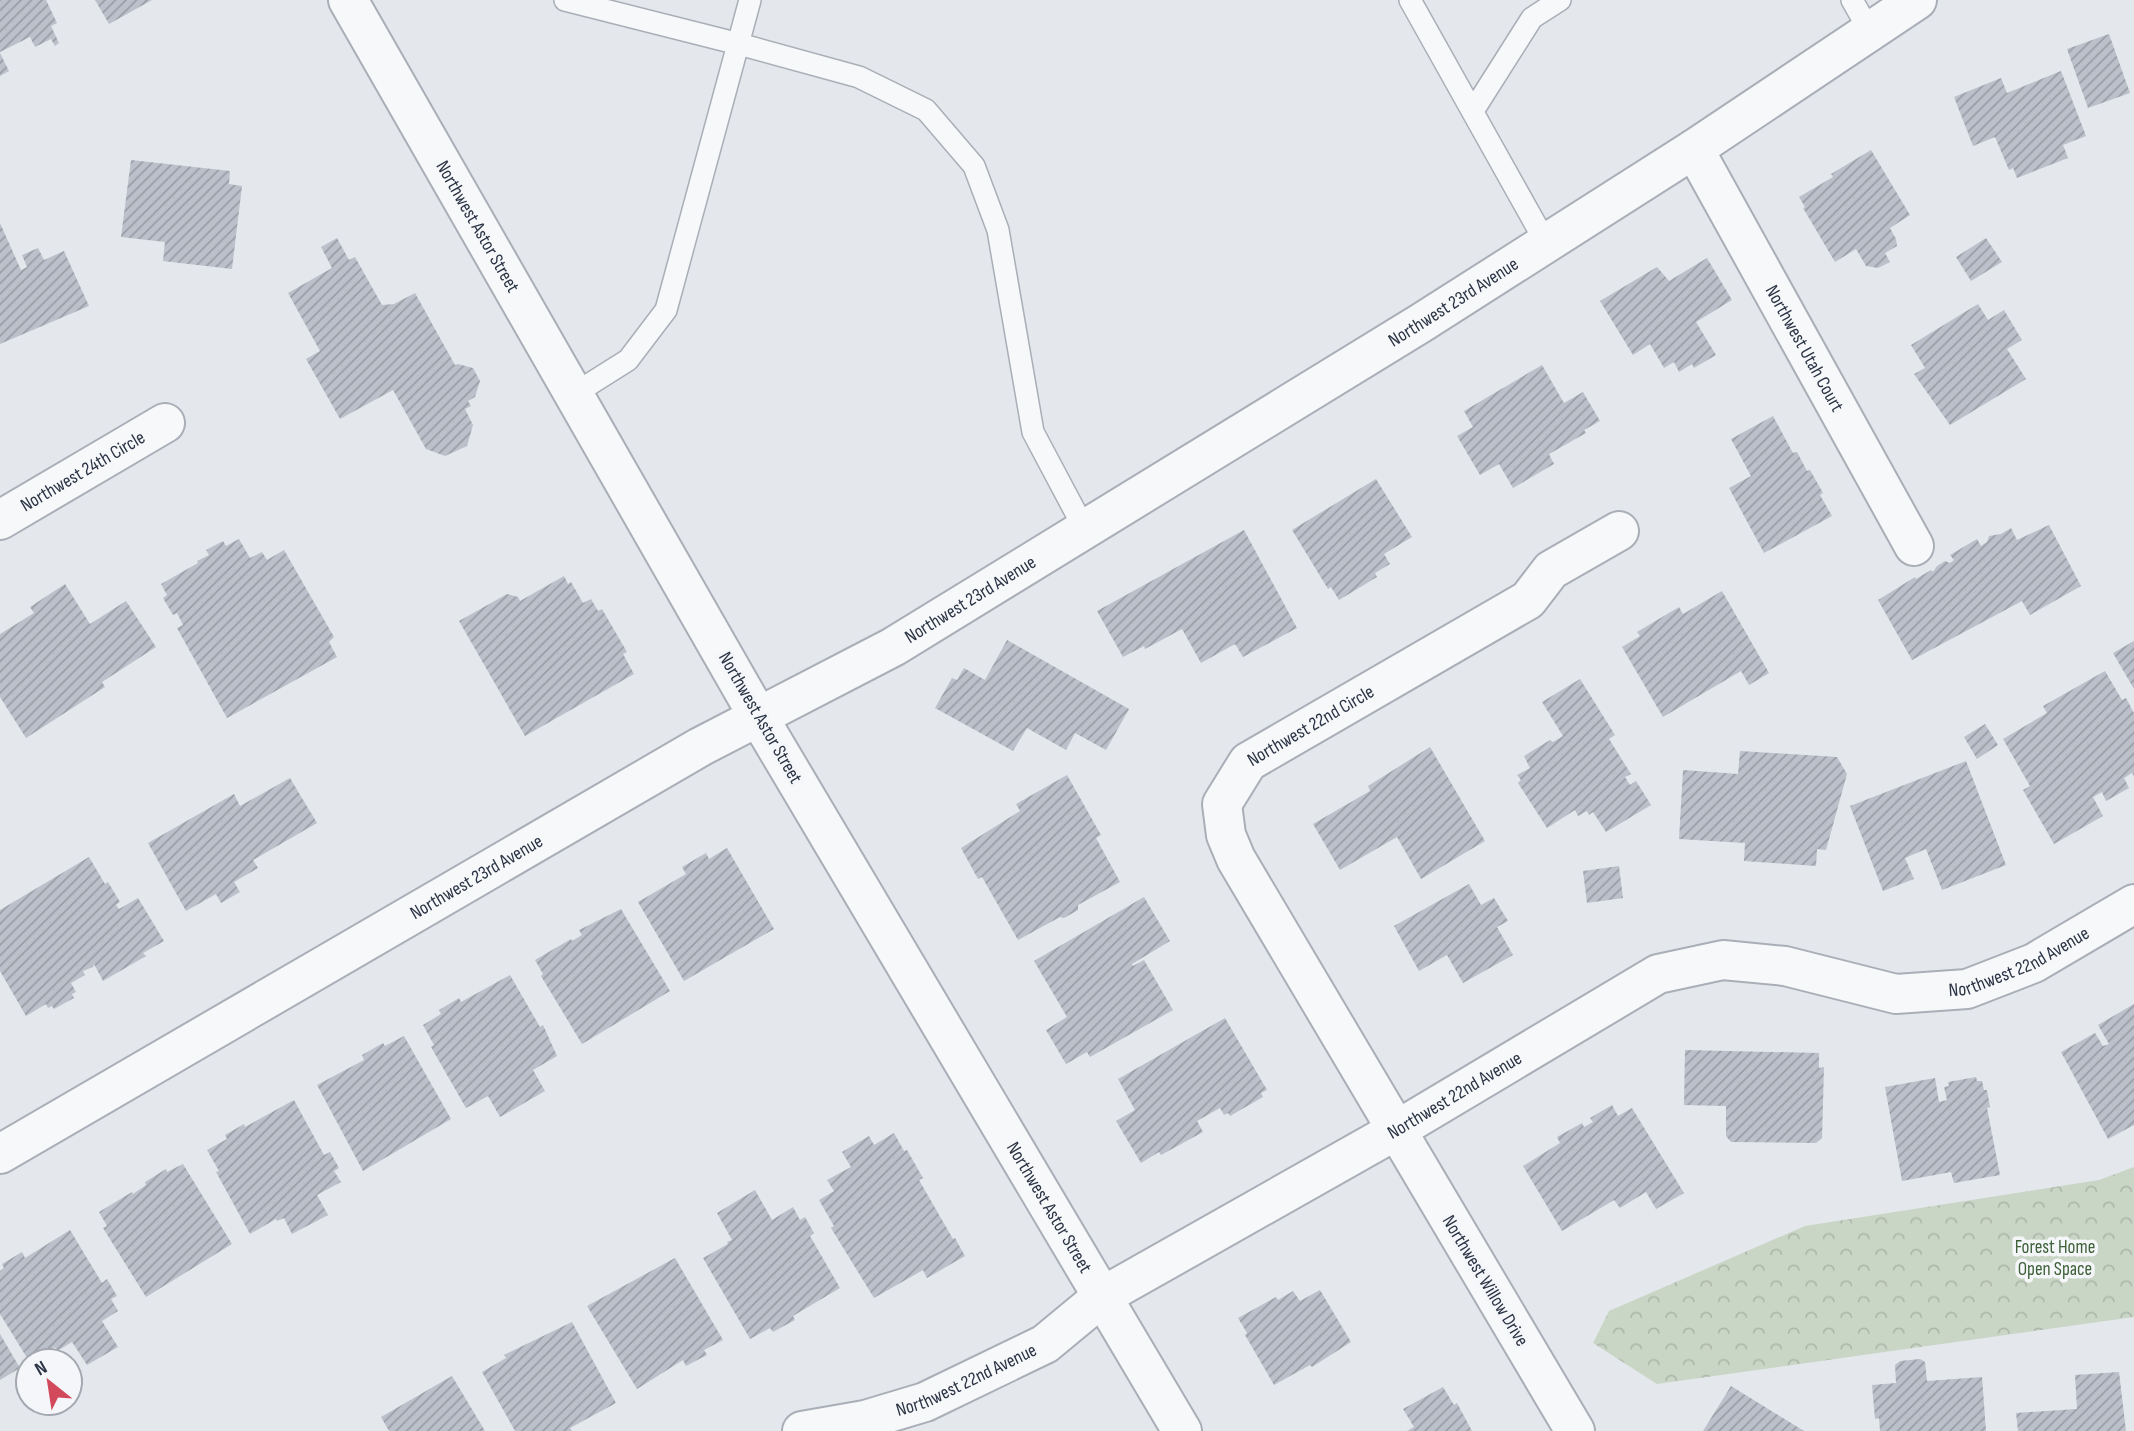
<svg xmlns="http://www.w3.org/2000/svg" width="2134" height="1431" font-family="'Sofia Sans Condensed',sans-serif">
<defs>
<pattern id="forest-crowns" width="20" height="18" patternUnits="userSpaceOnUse" patternTransform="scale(1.75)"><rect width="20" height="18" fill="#c9d6c5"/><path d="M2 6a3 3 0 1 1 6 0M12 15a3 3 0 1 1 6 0" fill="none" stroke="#adb8ab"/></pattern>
<pattern id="building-hatch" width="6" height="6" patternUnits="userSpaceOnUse" patternTransform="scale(1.75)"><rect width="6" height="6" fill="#bbc0ca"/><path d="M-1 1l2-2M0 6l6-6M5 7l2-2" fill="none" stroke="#989da6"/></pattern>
</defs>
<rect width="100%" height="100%" fill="#e4e7ec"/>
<path fill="url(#forest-crowns)" d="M2134,1167V1317L1657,1384L1593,1343L1609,1311L1805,1226L2099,1180Z"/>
<path fill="url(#building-hatch)" d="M0,0H46L57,23L51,26L59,43L55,46L51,39L35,47L30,37L0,52Z
M95,0H152L109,24Z
M2109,34L2130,93L2088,108L2067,49Z
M0,53L9,71L0,76Z
M2061,71L2086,136L2063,145L2068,158L2017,178L2013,168L2009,170L1995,137L1973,146L1954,97L2001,78L2007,93Z
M1871,150L1910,215L1890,228L1896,239L1897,246L1885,253L1890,262L1878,268L1866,266L1856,249L1835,262L1803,208L1805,207L1799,197L1833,177L1831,174Z
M131,160L230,171L229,184L242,186L232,269L163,261L165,242L121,237Z
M0,223L21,270L27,267L22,255L38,248L44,260L64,251L89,306L0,344Z
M337,238L349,260L355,257L382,305L394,304L415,293L455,365L458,364L473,368L480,381L475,397L468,401L471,406L465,409L473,425L467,446L445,456L426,449L393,390L340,419L306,359L320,351L288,293L332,268L321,247Z
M1986,238L2002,262L1971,281L1956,257Z
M1707,258L1732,300L1696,322L1716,355L1694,368L1692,364L1679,372L1674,362L1664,368L1650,344L1633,355L1600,301L1657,267L1669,281Z
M1978,304L1988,320L2004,310L2022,340L2007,349L2026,379L1950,425L1914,374L1925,368L1911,345Z
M1542,365L1564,403L1583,392L1600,421L1584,430L1586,433L1549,454L1554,464L1513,488L1499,464L1480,475L1457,436L1473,427L1464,411Z
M1773,416L1793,453L1797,452L1807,471L1810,470L1823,493L1820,495L1832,516L1764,553L1729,488L1751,476L1731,439Z
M1376,479L1412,537L1384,554L1390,564L1375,573L1377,577L1339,600L1331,587L1328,589L1292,530Z
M2049,525L2081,586L2030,615L2022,601L1912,660L1878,600L1915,577L1916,579L1931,570L1933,572L1937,566L1945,561L1950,563L1954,560L1950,555L1977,539L1981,546L1987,542L1989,536L2001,534L2011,528L2017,540Z
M1244,530L1297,628L1243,657L1235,644L1201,663L1182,629L1145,649L1144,646L1123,657L1097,611Z
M239,539L250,558L262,552L267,560L284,550L334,637L329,642L337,657L227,718L177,628L183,625L177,613L173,615L163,598L167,595L161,584L198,563L197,561L209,555L206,550L223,541L226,546Z
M564,576L568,584L571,582L583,603L591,599L598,611L602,609L627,652L623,654L634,674L525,736L459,621L507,594L518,597L520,601Z
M65,584L90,624L126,601L156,647L102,682L105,687L26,738L0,697V634L34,613L30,607Z
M1722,591L1769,673L1749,685L1741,671L1663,717L1622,647L1640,636L1637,632L1679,607L1683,614Z
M1007,640L1129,709L1106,750L1075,733L1066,750L1027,728L1013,751L935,708L952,678L957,680L964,668L985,680Z
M2134,641V689L2113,653Z
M2105,671L2122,700L2126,698L2134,713V776L2132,773L2124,778L2129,788L2106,801L2102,792L2093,797L2103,816L2054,844L2023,790L2030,786L2003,739L2047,713L2043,706Z
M1580,679L1615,735L1609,739L1631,774L1625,777L1630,785L1636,781L1651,805L1606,832L1593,812L1589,815L1587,811L1578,816L1575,810L1547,828L1518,783L1521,780L1517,775L1530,768L1524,756L1550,740L1553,742L1563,736L1542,702Z
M1985,724L1998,745L1977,759L1964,737Z
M1430,747L1485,841L1421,879L1397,837L1340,870L1313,824L1370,791L1368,786Z
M1740,751L1837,757L1847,774L1826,850L1817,849L1816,866L1744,861L1745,843L1679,839L1683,770L1738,774Z
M1966,761L2006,865L1942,890L1926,849L1905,858L1914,879L1883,891L1850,806Z
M1067,775L1101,835L1096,838L1120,882L1078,905V910L1064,918L1060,917L1018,940L982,877L978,879L961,848L1020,811L1016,804Z
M290,778L317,823L253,860L258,868L234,882L240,892L221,903L216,894L186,911L148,843L234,794L240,806Z
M727,848L774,929L684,981L638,902L686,874L682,867L706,853L709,859Z
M89,857L105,884L108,882L120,902L116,905L119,909L138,898L164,941L143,953L146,956L103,981L94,964L93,967L83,971L85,975L71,983L76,992L72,994L74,998L54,1009L52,1006L48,1008L46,1004L26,1016L0,971V910Z
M1619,866L1623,898L1587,903L1583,871Z
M1469,884L1481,905L1494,898L1508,921L1497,927L1513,955L1463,983L1447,955L1419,971L1394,926Z
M1144,897L1170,941L1132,964L1133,966L1144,960L1173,1010L1090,1057L1087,1052L1066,1064L1046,1030L1067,1017L1034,961Z
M621,909L670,991L582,1044L541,976L543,974L535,960L571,939L572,941L582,935L579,930Z
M510,975L540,1027L543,1025L557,1056L533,1070L545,1091L500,1117L488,1096L466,1108L431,1047L434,1045L423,1025L441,1014L439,1010L459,998L461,1002Z
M2134,1004V1125L2108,1139L2061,1052L2095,1033L2103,1046L2109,1044L2098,1025Z
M1225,1018L1267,1090L1261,1093L1263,1097L1230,1116L1228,1113L1224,1115L1220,1108L1197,1121L1203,1132L1161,1155L1159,1152L1141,1163L1116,1121L1135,1110L1118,1079Z
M404,1036L451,1119L363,1171L317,1085L364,1060L362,1055L383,1043L385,1046Z
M1685,1050L1819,1053V1068L1824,1067L1822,1138L1816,1143L1731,1142L1726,1136V1106L1684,1105Z
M1976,1077L1977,1081H1982L1984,1090H1987L1990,1107L1987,1108L2000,1175L1954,1183L1951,1172L1902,1181L1885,1087L1935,1078L1939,1102L1947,1100L1944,1087L1949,1086L1948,1082Z
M294,1100L324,1155L330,1152L339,1168L334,1171L341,1182L317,1195L328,1215L292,1234L284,1218L277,1221L276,1219L250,1234L216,1172L219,1171L207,1150L227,1139L225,1135L244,1124L245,1127Z
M1612,1105L1618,1116L1632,1108L1684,1193L1656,1209L1646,1192L1620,1208L1614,1200L1562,1231L1523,1166L1560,1143L1557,1137L1582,1123L1584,1127L1593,1122L1590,1118Z
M894,1133L904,1151L907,1150L923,1178L919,1180L953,1239L955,1238L965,1256L927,1278L923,1270L874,1298L831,1228L834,1226L819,1200L834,1191L827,1180L851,1167L842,1152L869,1136L874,1145Z
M183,1164L232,1244L146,1297L103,1228L107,1226L99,1212L132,1192L133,1194L146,1185L145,1182L166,1169L167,1172Z
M755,1190L772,1220L793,1207L800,1220L805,1217L814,1233L810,1236L840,1288L793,1316L795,1320L773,1332L770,1328L750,1339L703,1258L728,1244L727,1242L732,1240L717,1213Z
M70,1230L102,1283L107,1279L117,1296L111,1299L118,1311L102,1321L118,1347L87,1365L72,1342L57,1351L55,1347L29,1361L0,1314V1271L4,1268L2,1264L22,1252L25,1258Z
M675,1258L723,1340L704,1350L707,1355L686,1366L683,1360L637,1389L587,1306Z
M1320,1290L1351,1342L1312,1367L1310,1365L1274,1385L1245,1335L1247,1333L1238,1318L1276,1297L1278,1300L1293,1291L1300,1301Z
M572,1322L616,1403L570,1428L572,1431H515L482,1372L506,1358L504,1355Z
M0,1334L20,1368L0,1380Z
M1920,1359L1925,1362L1927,1381L1982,1377L1986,1431H1880L1879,1418L1875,1419L1872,1385L1896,1383L1895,1365L1900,1361Z
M2119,1372L2126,1431H2018L2016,1413L2077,1409L2075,1375Z
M452,1376L485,1431H389L381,1417Z
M1731,1386L1804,1431H1703Z
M1443,1387L1454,1405L1457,1403L1472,1431H1407L1414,1427L1403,1409Z"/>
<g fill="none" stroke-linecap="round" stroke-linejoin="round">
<defs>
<path id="service" d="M565,0L739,44L859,77L926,110L974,166L998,230L1033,432L1085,530
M1410,0L1546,243
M1852,0L1869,30
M1473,111L1532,18L1560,0
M574,394L628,360L666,310L750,0"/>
<g id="minor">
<path id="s1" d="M348,0L759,718"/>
<path id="s2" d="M1694,149L1914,546"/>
<path id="s3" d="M0,520L165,423"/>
<path id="s4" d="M802,1431L865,1420L925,1402L1045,1344L1103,1296L1395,1131L1658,974L1723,960L1785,966L1896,994L1967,989L2034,963L2134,904"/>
<path id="s5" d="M1575,1431L1236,859L1226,835L1222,804L1248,762L1528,600L1551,570L1619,531"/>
</g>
<g id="tertiary">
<path id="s6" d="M759,718L1182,1431"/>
<path id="s7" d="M0,1154L700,747L893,647L1421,323L1694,149L1917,0"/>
</g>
</defs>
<use href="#service" stroke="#a9aeb7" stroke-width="24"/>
<use href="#minor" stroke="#a9aeb7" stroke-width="42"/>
<use href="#tertiary" stroke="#a9aeb7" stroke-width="42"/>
<use href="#service" stroke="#f7f8fa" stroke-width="21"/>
<use href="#minor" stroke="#f7f8fa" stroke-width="38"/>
<use href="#tertiary" stroke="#f7f8fa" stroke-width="38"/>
</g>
<g text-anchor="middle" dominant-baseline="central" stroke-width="7" stroke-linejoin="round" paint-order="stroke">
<g font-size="19" fill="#2b3445" stroke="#f4f6f9">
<text stroke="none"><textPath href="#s1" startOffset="261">Northwest Astor Street</textPath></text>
<text stroke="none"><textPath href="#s7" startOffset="1685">Northwest 23rd Avenue</textPath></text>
<text stroke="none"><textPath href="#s2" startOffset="228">Northwest Utah Court</textPath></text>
<text stroke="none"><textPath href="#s3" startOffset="96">Northwest 24th Circle</textPath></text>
<text stroke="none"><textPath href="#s7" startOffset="1118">Northwest 23rd Avenue</textPath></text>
<text transform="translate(760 718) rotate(60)">Northwest Astor Street</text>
<text stroke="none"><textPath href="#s5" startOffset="844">Northwest 22nd Circle</textPath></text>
<text stroke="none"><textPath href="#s7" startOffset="551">Northwest 23rd Avenue</textPath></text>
<text stroke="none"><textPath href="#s4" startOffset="1349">Northwest 22nd Avenue</textPath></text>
<text stroke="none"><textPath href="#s4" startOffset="740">Northwest 22nd Avenue</textPath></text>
<text stroke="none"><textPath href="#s6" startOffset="569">Northwest Astor Street</textPath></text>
<text transform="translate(1485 1281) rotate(59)">Northwest Willow Drive</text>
<text stroke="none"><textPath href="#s4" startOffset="173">Northwest 22nd Avenue</textPath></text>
</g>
<g font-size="19" fill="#3f6138" stroke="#f4f6f9">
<text x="2055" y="1247">Forest Home<tspan x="2055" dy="22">Open Space</tspan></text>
</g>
</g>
<g transform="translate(49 1382) rotate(330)"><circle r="33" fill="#f4f6f9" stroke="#a4a8b1" stroke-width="2"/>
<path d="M0-5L12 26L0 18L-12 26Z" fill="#d1495b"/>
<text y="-10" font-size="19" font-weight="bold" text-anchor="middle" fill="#2b3445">N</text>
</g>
</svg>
